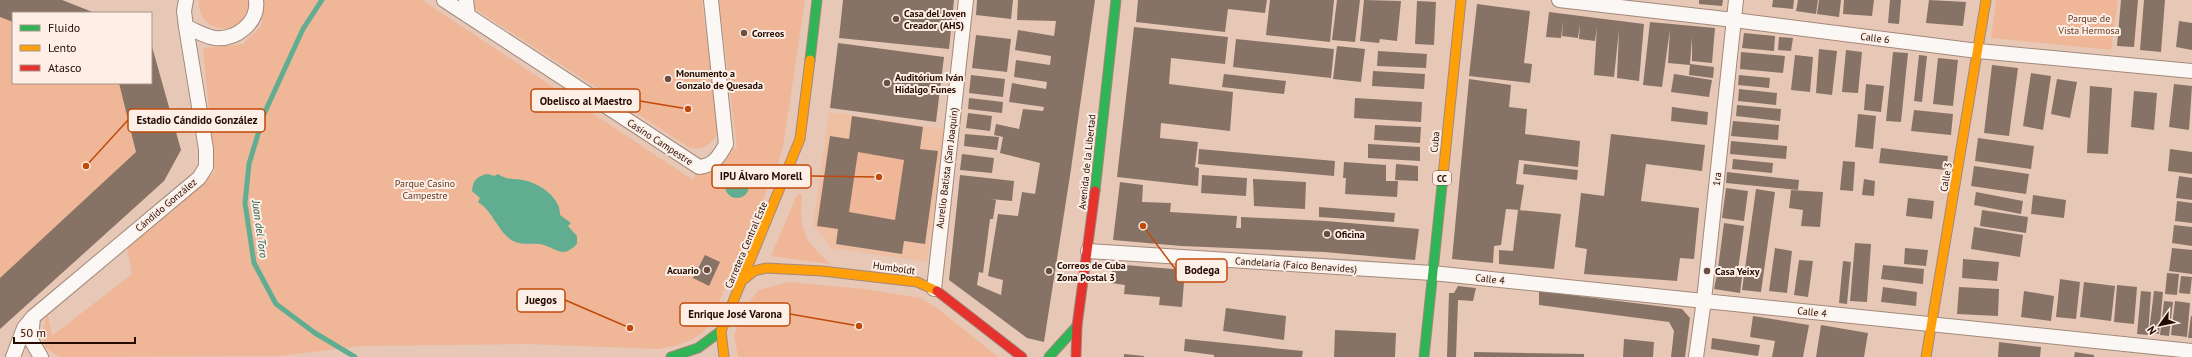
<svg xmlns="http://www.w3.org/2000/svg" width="2192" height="357" font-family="'PT Sans',sans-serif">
<rect width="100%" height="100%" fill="#e7c8b7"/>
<path fill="#efbfa4" d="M829,112L945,129L927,262L831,248L813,224Z"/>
<path fill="#efb697" d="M0,0H62L95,13H13V83H151V45L181,150L164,181L0,329Z
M199,0H250C249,39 197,37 199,0Z
M262,0H422L693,180L699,167L725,145L737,149L719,0H805L783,147L777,167L708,327C694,342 678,346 658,349L528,344L360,346L281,356L59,357L45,347L43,333L47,312L52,336L132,274L127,246L174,210L215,172L203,48L243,44L262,25Z
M474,0H702L718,133C709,145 706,150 690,148L475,9Z
M1996,0H2118L2111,50L1991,38Z
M858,152L904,160L895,220L849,212Z
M798,193L802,195C799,233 804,238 830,264L771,256Z
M789,282L864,289L920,298L937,308L998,357H738L734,335L745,307L759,290Z"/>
<path fill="#60ad91" d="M725 186a12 12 0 1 1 24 0a12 12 0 1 1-24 0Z
M488,174L494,176L498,174C508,181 516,178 527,181C542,185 561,199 560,215L571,223L568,226L577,236V244C563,258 559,250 544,245C534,242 523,246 513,241C497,231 493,211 478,202L480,198L472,191C473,180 477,176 488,174Z"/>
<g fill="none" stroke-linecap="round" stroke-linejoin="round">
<path stroke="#60ad91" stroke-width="5" d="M322,0L303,29L264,114L249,164L245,203L254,263L276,304L315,333L355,357"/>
</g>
<path fill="#867366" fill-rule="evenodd" d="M0,0H62L95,13H13V22L0,17Z
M843,0H954L949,49L839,38Z
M977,0H1013L1011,19L976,15Z
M1018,0H1095L1071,169L1044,342L1027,338L949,280L960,175L1014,181L1012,201L990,199L996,200L993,219H990L983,273L979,272L977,285L1001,295L1003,280L988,276L998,214L1018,216L1022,192L1035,194L1040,163L1000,153L1003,137L994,135L996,124L1019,129L1023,109L1043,111L1044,107L1009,102L1012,83L1046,89L1047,82L1014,77L1016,60L1050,65L1051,56L1015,50L1018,30L1054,36L1056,21L1017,20Z
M1138,0H1267L1265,13L1228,9L1225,32L1136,22Z
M1270,0H1334L1330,42L1266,35Z
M1337,0H1360L1355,42L1332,40Z
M1364,0L1401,1L1397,41L1380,39L1379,43L1360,41Z
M1699,0H1723L1722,6L1699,4Z
M1773,0H1794L1793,9L1772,7Z
M1798,0H1818L1816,14L1796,11Z
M1819,0H1841L1839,17L1817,14Z
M1844,0H1874L1872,16L1843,14Z
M1890,0H1901L1899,24L1888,23Z
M1929,0L1966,2L1963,26L1926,23Z
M2121,0H2138L2134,47L2117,46Z
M2144,0H2165L2161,52L2140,50Z
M1417,1L1436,2L1434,45L1415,44Z
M1477,4L1530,11L1524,63L1532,64L1530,83L1469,76Z
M1549,12L1644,24L1639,81L1617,78L1619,30L1614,77L1594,75L1597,27L1595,41L1579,39L1580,24L1578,38L1562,36L1563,20L1561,38L1546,37Z
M2179,21L2192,23V50L2176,47Z
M1650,22L1715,28L1712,63L1692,61V37L1690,64L1714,67L1713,78L1689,75L1690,65L1668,63L1670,29L1662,87L1643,85Z
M1134,27L1228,37L1225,64L1171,58L1169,84L1233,92L1230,131L1161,123L1160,138L1198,142L1195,167L1199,168L1198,186L1117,177Z
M1744,33L1775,36L1774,51L1742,48Z
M976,35L1011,39L1007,72L972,68Z
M1779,37L1793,38L1791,51L1778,50Z
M1236,39L1334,49L1331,78L1233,67Z
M151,43L181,150L164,181L0,329V278L136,152L119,83H151Z
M838,43L944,57L936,122L830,108Z
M1337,46L1365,49L1361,82L1333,79Z
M1819,49L1837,51L1832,95L1816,93Z
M1846,50L1862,52L1858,93L1842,92Z
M1378,51L1427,54L1426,68L1377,66Z
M1741,52L1785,56L1783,73L1740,69Z
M1893,52L1908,53L1901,122L1886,121Z
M1795,55L1813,57L1810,92L1791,90Z
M1919,55L1927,56L1922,102L1914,101Z
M1938,58L1958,60L1953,106L1933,104Z
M1992,65L2018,68L2009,136L1984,133Z
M1373,71L1425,74L1424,89L1372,86Z
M2031,73L2051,76L2043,130L2023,126Z
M1224,74L1286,81L1284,94L1222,87Z
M1674,74L1712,80L1709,97L1671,92Z
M971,75L1005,79L1003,97L969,93Z
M1739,75L1770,78L1769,88L1738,85Z
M1469,79L1511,85L1509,107L1527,109L1525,134L1580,141L1578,167L1519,160L1516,184L1524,185L1520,210L1506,209L1501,245L1494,246L1493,263L1452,259Z
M2057,79L2077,82L2070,118L2051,114Z
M1866,84L1884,86L1881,112L1864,110Z
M2174,84L2192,86L2189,130L2169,127Z
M2090,86L2112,88L2108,154L2087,153Z
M1739,89L1777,93L1776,105L1738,101Z
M2134,91L2157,93L2154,130L2131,127Z
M969,98L1003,102L1002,113L968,109Z
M1355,98L1422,102L1421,122L1354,118Z
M1737,105L1781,109L1780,121L1736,116Z
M1672,107L1708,112L1707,125L1671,121Z
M1914,110L1953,114L1951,135L1911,131Z
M968,113L992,116L990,131L966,128Z
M1858,114L1876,116L1873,149L1855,147Z
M852,116L923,127L920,149L938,151L925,244L904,241L902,254L836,244L838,229L817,226L830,136L849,139ZM858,152L904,160L895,220L849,212Z
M1733,121L1779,125L1778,140L1731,136Z
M1375,125L1421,127L1420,143L1374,140Z
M965,134L999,137L997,150L964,146Z
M1611,134L1705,145L1702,171L1646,164L1641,201L1699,208L1694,259L1680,258L1677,281L1584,274L1587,249L1575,247L1581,193L1604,196Z
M1978,138L2034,146L2031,169L1975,161Z
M1731,141L1787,146L1786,159L1730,154Z
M1368,144L1420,147V161L1368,158Z
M1881,148L1948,156L1946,170L1879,163Z
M1199,149L1335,161L1334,176L1198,164Z
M2170,149L2192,152V174L2168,171Z
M962,154L994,158L992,173L960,170Z
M1733,159L1773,163L1772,173L1732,169Z
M1843,161L1855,162L1853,191L1840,190Z
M1344,162L1386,165V181H1398L1397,197L1345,194L1346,178H1343Z
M1396,164L1418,166V181L1395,180Z
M1524,164L1578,170L1577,180L1523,174Z
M1974,166L2029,174L2026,194L1971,186Z
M1727,172L1799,180L1798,190L1726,183Z
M1202,175L1247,178L1246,196L1201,193Z
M2179,176L2192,178V200L2176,198Z
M1253,179L1306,182L1305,209L1254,206Z
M1864,179L1875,181L1874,196L1862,195Z
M1120,182L1143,185L1142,202L1171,203L1170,212L1237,216L1236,228H1241V217L1326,221L1419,229L1415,260L1324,252L1181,246L1113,240Z
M1726,188L1748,191L1744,221L1722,218Z
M1756,189L1775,192L1761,292L1742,290Z
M1791,190L1823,192L1820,227L1801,226L1803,210L1789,208Z
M1976,192L2023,201L2021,214L1974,205Z
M2033,195L2066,200L2064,218L2031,214Z
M1908,198L1934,201L1932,219L1906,216Z
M2177,201L2192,203V223L2175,221Z
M1319,207L1395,213L1394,222L1319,217Z
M1518,210L1561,214L1554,269L1499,264V250L1513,251Z
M1982,210L2028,217L2026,233L1980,226Z
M1724,223L1744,226L1738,270L1718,268Z
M2174,225L2192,227V246L2172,243Z
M1974,227L2023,235L2020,257L1971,249Z
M1855,243L1871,244L1867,302L1850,301Z
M1775,248L1792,251L1787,293L1769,291Z
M1905,248L1928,250L1926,266L1904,264Z
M2172,248L2192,250V274L2169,271Z
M705,255L720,262L709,286L693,278Z
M1963,259L1999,262L1997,281L1962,278Z
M1799,260L1813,261L1808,297L1794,295Z
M1843,261L1851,262L1847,304L1839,303Z
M1113,264L1185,270L1182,307L1159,305L1160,297L1124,294L1125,285L1111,283Z
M1883,265L1924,269L1923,284L1881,279Z
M2167,273L2179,274L2177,295L2165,294Z
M1717,274L1742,277L1740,293L1714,289Z
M2181,276L2192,277L2190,294L2179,293Z
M2060,279L2080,282L2076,319L2056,317Z
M2084,282L2115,286L2111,321L2080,317Z
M2117,285L2137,287L2134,324L2114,322Z
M1458,286L1476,288L1473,301L1458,300L1456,357H1447L1449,293H1454Z
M1883,287L1917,292L1916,306L1881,302Z
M1959,287L1999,289L1998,316L1957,314Z
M1539,291L1682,309L1690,318L1685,357H1671L1674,331L1669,322L1539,305Z
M2024,291L2054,296L2051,321L2021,317Z
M2141,291L2151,292L2148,335L2137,334Z
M2154,291L2163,292L2159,334L2149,332Z
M2164,301L2173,302L2169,336L2160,335Z
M2175,301L2190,303L2187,337L2171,335Z
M1226,308L1286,316L1284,340L1223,331Z
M1753,316L1809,325L1803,357H1772L1775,341L1750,337Z
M2191,316H2192V338H2188Z
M1821,325L1868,333L1864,357H1816Z
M1335,330L1396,333L1395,357H1334Z
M1712,338L1760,345L1758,356L1711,349Z
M1185,339L1303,351L1302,357H1214V355L1184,351Z
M1624,339L1654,342L1653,357H1623Z
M1999,342L2041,347L2040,357H1998Z
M1474,352L1584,354V357H1474Z
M2075,352L2094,355V357H2074Z
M1124,354L1144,356V357H1124Z"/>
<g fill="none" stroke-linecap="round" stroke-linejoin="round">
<defs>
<path id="street" d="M444,0L699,167C713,166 719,157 726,144L711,0
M466,0L468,16
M1559,0L1734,20L1978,51L2192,71
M186,27C195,30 206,37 215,38C236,40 259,23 256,0
M1088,251L1432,273L2192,351
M934,289L966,0
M33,317L31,340L41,357
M13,357L24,328L33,317L199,178L206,167V149L186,27L184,11L186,0
M1696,357L1704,300L1736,0"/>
<path id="fast" d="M810,60L817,0
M1095,191L1116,0
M671,357L698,348L721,331
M1049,357L1077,326
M1424,357L1443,176"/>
<path id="slow" d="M1443,176L1461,0
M743,280L754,271L766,268L822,271L917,282L937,291
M724,357L721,331L800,139L810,60
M1926,357L1986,0"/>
<path id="jam" d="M937,291L1022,357
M1076,357L1077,326L1095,191"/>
</defs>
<use href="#street" stroke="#a3897a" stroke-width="16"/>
<use href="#fast" stroke="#a3897a" stroke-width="11"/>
<use href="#slow" stroke="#a3897a" stroke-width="11"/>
<use href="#jam" stroke="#a3897a" stroke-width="11"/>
<use href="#street" stroke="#fbf7f4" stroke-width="14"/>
<use href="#fast" stroke="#30b455" stroke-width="9"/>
<use href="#slow" stroke="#ff9f0a" stroke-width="9"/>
<use href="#jam" stroke="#e5322d" stroke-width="9"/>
</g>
<g fill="#694e41" stroke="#fdeee6" stroke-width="1.5">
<circle cx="896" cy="19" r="4"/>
<circle cx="744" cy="33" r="4"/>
<circle cx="668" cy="79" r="4"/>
<circle cx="887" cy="83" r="4"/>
<circle cx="1327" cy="234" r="4"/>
<circle cx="707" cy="270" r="4"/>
<circle cx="1049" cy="271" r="4"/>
<circle cx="1707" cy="271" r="4"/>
</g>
<g text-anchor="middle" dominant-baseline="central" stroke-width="4" stroke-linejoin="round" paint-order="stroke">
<rect fill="#fdeee6" stroke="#665046" stroke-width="1" x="1433" y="171" width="18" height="14" rx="3"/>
<g font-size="9" font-weight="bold" fill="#250c01">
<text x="1442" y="178">CC</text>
</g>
<g font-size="10" font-weight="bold" fill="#250c01" stroke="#fdeee6" text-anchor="start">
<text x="904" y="13">Casa del Joven<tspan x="904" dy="12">Creador (AHS)</tspan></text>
<text x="752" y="33">Correos</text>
<text x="676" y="73">Monumento a<tspan x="676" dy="12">Gonzalo de Quesada</tspan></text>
<text x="895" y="77">Auditórium Iván<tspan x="895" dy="12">Hidalgo Funes</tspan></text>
<text x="1335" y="234">Oficina</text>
<text x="1057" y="265">Correos de Cuba<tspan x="1057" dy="12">Zona Postal 3</tspan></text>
<text x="699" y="270" text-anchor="end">Acuario</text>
<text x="1715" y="271">Casa Yeixy</text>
</g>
<g font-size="10" fill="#61381f" stroke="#fdeee6">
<text x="2089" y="18">Parque de<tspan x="2089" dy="12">Vista Hermosa</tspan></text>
<text x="425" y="183">Parque Casino<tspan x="425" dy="12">Campestre</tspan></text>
</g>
<g font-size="10" fill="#250c01" stroke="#fdeee6">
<text transform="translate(1875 38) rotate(7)">Calle 6</text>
<text transform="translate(660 142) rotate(33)">Casino Campestre</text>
<text transform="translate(1435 142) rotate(-84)">Cuba</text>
<text transform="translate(1087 162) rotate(-84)">Avenida de la Libertad</text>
<text transform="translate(947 168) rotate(-83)">Aurelio Batista (San Joaquín)</text>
<text transform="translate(1946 177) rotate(-80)">Calle 3</text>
<text transform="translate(1717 179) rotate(-84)">1ra</text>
<text transform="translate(166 205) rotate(-40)">Cándido González</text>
<text transform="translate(746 245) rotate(-67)">Carretera Central Este</text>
<text transform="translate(1296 265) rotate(4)">Candelaria (Faico Benavides)</text>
<text transform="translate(894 268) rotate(8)">Humboldt</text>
<text transform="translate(1490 279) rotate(6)">Calle 4</text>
<text transform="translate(1812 312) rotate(6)">Calle 4</text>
</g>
<g font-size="11" font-style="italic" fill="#215e4c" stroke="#fdeee6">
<text transform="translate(260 229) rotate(82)">Juan del Toro</text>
</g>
</g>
<path fill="none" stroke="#c14a0a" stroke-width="1.5" d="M688 109L640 101M86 166L128 120M879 177L811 176M1143 226L1176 270M630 328L565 300M859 326L790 314"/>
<g fill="#c14a0a" stroke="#fdeee6" stroke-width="1.5">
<circle cx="688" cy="109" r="4"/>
<circle cx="86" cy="166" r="4"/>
<circle cx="879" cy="177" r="4"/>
<circle cx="1143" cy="226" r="4"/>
<circle cx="630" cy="328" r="4"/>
<circle cx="859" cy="326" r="4"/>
</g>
<g fill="#fdeee6" stroke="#c14a0a" stroke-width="1.5">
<rect x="531" y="89" width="109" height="23" rx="4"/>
<rect x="128" y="109" width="137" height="23" rx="4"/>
<rect x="712" y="165" width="99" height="23" rx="4"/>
<rect x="1176" y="259" width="51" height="23" rx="4"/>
<rect x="517" y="289" width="48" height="23" rx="4"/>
<rect x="680" y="303" width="110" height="23" rx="4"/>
</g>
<g font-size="11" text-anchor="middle" font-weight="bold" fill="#250c01">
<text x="586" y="105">Obelisco al Maestro</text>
<text x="197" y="124">Estadio Cándido González</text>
<text x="761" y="180">IPU Álvaro Morell</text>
<text x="1202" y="274">Bodega</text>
<text x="541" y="304">Juegos</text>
<text x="735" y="318">Enrique José Varona</text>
</g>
<rect x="12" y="12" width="140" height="72" fill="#fdeee6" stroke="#a7948a"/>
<rect x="20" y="25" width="20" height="6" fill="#30b455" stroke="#a7948a"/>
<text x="48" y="32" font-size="12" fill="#250c01">Fluido</text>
<rect x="20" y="45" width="20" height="6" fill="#ff9f0a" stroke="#a7948a"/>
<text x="48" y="52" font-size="12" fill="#250c01">Lento</text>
<rect x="20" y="65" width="20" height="6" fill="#e5322d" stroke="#a7948a"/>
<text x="48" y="72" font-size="12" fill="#250c01">Atasco</text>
<g transform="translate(2160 325) rotate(237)" stroke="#fdeee6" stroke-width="3" paint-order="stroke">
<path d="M0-3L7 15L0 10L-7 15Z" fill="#250c01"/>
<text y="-6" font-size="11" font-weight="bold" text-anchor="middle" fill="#250c01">N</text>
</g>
<path d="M14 337v6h121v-6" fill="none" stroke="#250c01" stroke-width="2"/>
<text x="20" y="337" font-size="12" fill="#250c01" stroke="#fdeee6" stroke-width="3" paint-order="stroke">50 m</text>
</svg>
